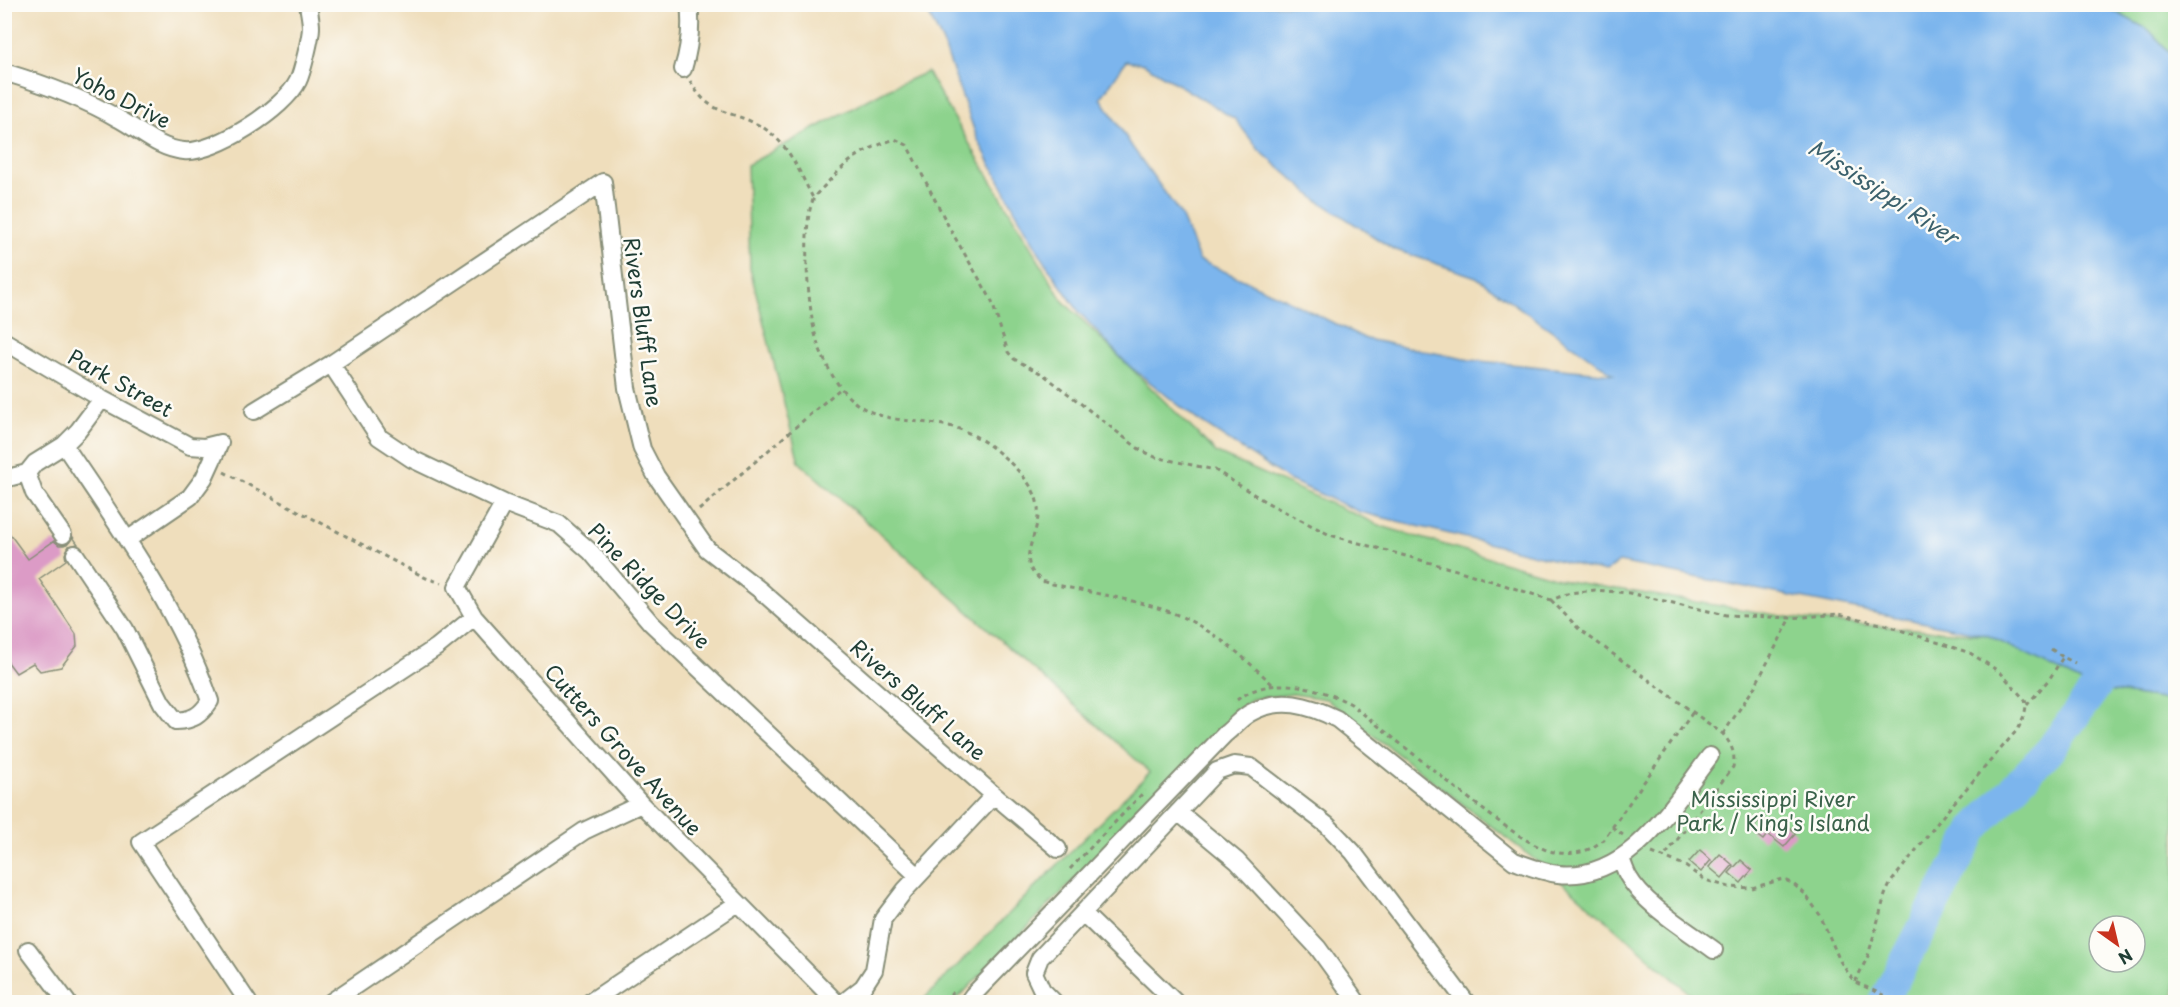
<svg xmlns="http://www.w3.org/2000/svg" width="2180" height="1007" font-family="'Playpen Sans',sans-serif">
<rect width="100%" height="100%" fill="#fdfcf7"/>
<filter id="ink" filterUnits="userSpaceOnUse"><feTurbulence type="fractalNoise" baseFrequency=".0167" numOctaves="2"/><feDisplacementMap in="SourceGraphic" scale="12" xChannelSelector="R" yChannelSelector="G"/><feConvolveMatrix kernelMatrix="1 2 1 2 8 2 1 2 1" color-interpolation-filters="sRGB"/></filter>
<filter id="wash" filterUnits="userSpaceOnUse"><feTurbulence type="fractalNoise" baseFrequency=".008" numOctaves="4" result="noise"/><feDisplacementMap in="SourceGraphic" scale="24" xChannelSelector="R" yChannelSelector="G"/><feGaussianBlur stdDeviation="1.35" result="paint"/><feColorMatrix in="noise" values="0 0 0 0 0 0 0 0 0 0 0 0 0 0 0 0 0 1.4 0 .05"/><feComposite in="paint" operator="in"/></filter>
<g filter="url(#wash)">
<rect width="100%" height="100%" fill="#efdebc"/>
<path fill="#8dd38d" stroke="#568860" stroke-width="1.5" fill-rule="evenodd" d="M2103,5H2175V58L2149,30Z
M927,72L1062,300L1217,453L1384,527L1568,581L1806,620L1987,635L2095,689L2175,701V1002H1700L1552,873L1326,699L1293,694L1252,699L954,1002H921L1150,772L799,462L750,269L747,165L886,90ZM2099,926H2135V962H2099Z"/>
<path fill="#7cb5ed" stroke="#4e7990" stroke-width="1.5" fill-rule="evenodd" d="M2103,5L2149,30L2175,58V701L2095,689L1987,635L1619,562L1605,572L1360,512L1289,480L1196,419L1127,364L1079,312L1046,264L1015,210L977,138L943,43L924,5ZM1126,61L1144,64L1235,119L1259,150L1317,200L1393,249L1476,277L1613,374L1470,360L1366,339L1277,295L1199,260L1181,215L1133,148L1101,98Z"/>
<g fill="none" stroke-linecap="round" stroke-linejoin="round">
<path stroke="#7cb5ed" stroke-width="30" d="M1883,1002L1975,828L2049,751L2120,655"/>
</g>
<g id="blocks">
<path fill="#dc9bc6" d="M4,526L28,559L54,541L59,545H64L69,543L73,537L78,544L69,546L65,554L66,560L39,579L76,634L77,646L61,667L40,671L33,663L16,673L4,657Z
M1761,818L1773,827L1763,840L1751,831Z
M1781,820L1796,833L1784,847L1769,835Z
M1700,850L1711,860L1701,872L1689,862Z
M1720,854L1733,865L1722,878L1709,867Z
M1741,860L1752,870L1741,883L1729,873Z"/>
</g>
</g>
<g filter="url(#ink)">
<use href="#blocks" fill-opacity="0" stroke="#878e78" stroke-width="1.5"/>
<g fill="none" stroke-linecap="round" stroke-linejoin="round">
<defs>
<path id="minor" d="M683,69C690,47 692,28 689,4
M4,72C44,84 83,98 119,119C141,131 159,149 184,151C215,154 285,108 298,81C302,73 311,37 311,27C311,20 309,12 308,4
M4,341L102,399L190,446L204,447L220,443
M331,364L379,437L412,459L504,503L559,524L591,552L651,623L918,876
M254,411L331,364L603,182L627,388L642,449L656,476L707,549L760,590L994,795L1058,849
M64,445L78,431L102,399
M4,479L27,473
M504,503L457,587L474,617L641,804L836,1002
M63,535L34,493L27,473L35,463L64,445C118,526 178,608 210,701C200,716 193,720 176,721L162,703L125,629L75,554
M127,540L190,497L204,478L220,443
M1178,812L1237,861L1318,948L1357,1002
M1621,858C1623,864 1625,870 1628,876C1644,905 1687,930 1714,950
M1083,913L1175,1002
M28,950L67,1002
M248,1002L141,842L437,647L474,617
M331,1002L584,831L641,804
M590,1002L738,903
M844,1002L863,987L874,970L883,919L905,890L994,795
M968,1002L973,995L1225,734C1233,728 1241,718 1250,713C1280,696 1309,705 1337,719L1514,861C1528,866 1542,872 1558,874C1629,882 1673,804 1710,756
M1054,1002L1042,990L1034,973L1040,958L1217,771L1234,765L1251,767L1327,825L1353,852L1466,1002"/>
</defs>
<use href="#minor" stroke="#878e78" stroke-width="20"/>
<path stroke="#878e78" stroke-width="3" stroke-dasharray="4.5 4.5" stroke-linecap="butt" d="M690,81C710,117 731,109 762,127C788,142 800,173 813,198
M224,472L426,578L442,583
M699,510L841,388
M1551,600L1580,630L1723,734C1731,744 1736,753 1733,767L1664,857
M2051,649L2063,657
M1272,684C1248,661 1225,640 1196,624C1155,600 1088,594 1041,581C1038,577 1034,574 1032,571C1016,544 1062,517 1020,473C1002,453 976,432 949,426C919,420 883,423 857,404C838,390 826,366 818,344C808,317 801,226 813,200C815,194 823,188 827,183C852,157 861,151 895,139L907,145L950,229L991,299L1008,352L1014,359L1044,375L1139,449L1155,457L1215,470L1266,502L1330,535L1460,571L1551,600L1570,593L1595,590L1629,593L1726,615L1791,618L1839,614L1885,625L1970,653L2000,672L2025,700C2028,710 2022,720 2018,729L1946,812L1891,882L1885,895L1868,956L1855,982
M1237,700C1271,674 1316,686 1351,704C1388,734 1425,763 1462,793C1484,810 1528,847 1554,852C1573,856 1590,852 1604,839L1693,712
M2027,705L2050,678L2063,657L2075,663
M1723,734L1755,686L1791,618
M1612,827L1623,835
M1652,853L1682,864L1705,880L1729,887L1752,888L1783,879L1792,883L1805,894L1820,915L1840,961L1850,976L1855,982L1898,1002
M1070,869L1145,791
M944,1002L954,991"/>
<use href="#minor" stroke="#fff" stroke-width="16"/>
</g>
</g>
<g text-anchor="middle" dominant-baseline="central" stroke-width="5" stroke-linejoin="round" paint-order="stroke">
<g font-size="21" fill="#1f3d34" stroke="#fdfcf7">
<text transform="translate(122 97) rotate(27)">Yoho Drive</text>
<text transform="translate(644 322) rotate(82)">Rivers Bluff Lane</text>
<text transform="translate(121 382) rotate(29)">Park Street</text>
<text transform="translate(650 585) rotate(46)">Pine Ridge Drive</text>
<text transform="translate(919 699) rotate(41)">Rivers Bluff Lane</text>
<text transform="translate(624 749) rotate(48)">Cutters Grove Avenue</text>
</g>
<g font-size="21" fill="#3a624a" stroke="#fdfcf7">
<text x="1773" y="798">Mississippi River<tspan x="1773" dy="24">Park / King's Island</tspan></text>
</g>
<g font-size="22" font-style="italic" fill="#3b616c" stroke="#fdfcf7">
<text transform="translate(1884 191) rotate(33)">Mississippi River</text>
</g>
</g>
<rect width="2180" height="1007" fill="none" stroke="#fdfcf7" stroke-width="24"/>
<g transform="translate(2117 944) rotate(146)"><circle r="28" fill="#fdfcf7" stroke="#a4b0a9" stroke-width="1.5"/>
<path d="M0-4.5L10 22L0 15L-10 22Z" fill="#c8321e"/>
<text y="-9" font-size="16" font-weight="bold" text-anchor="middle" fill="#1f3d34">N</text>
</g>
</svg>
